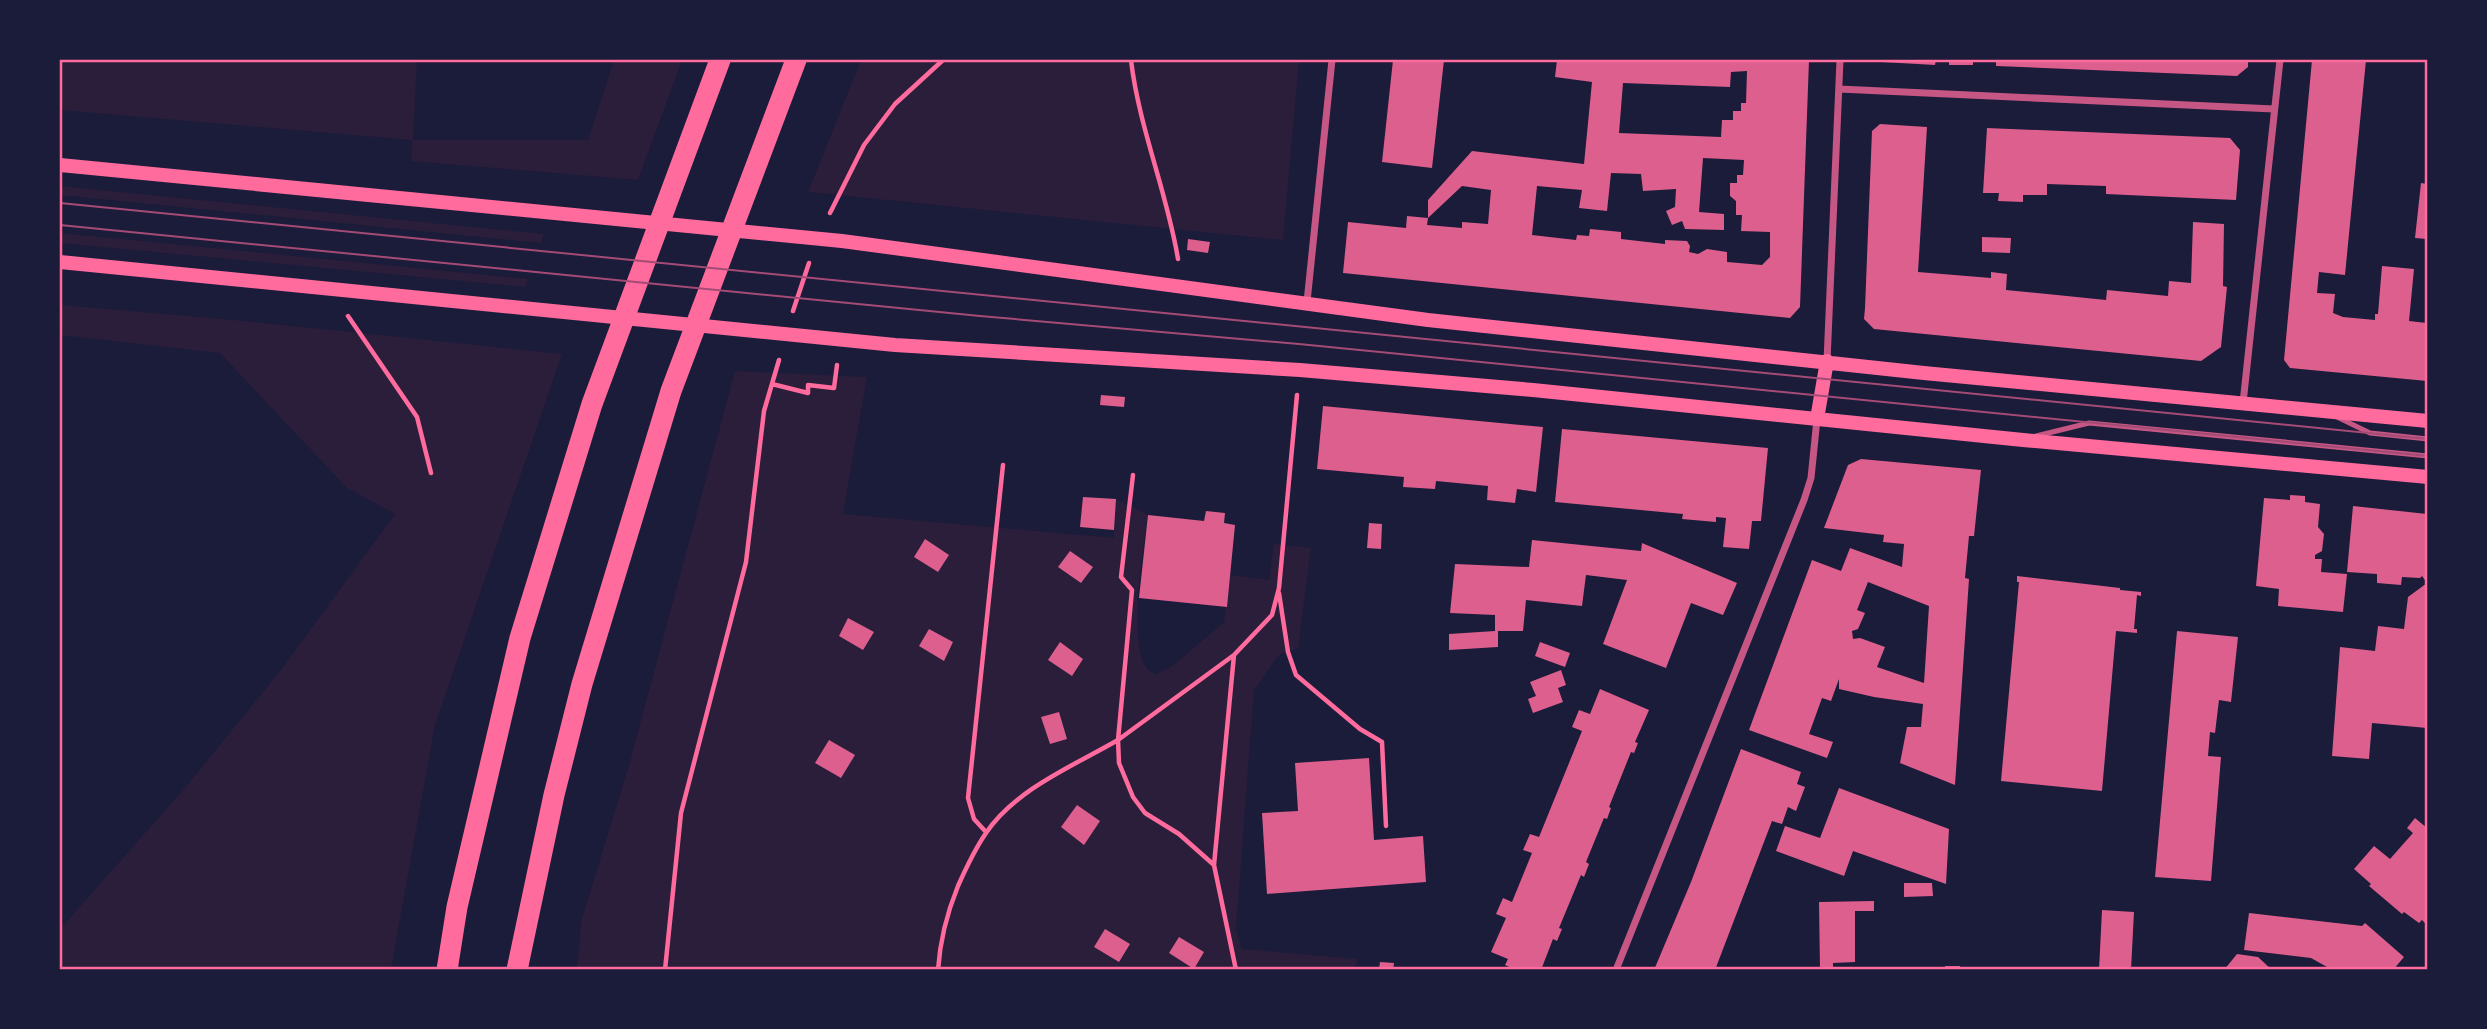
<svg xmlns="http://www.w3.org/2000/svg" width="2487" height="1029" font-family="Poppins,sans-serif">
<rect width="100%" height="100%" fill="#1b1b3a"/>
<path fill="#2a1e3b" d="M60,60H417L413,140H588L614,60H682L638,180L411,161L412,140L60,110Z
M861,60H1281L1299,61L1283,240L808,192Z
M60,186L544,234L541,243L60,195Z
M60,233L528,279L525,287L60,243Z
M60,305L234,320L562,354L435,725L391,969H60V929L184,789L281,670L395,514L347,488L220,353L60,335Z
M735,371L867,377L843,514L1114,538L1116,499L1148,515C1143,554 1129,629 1144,664C1146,669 1151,672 1156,675L1175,664L1224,622L1230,575L1269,580L1274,544L1311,548L1298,648L1279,655L1254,690L1236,929L1242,949L1358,959L1354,969L577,970L581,922L629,765Z"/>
<path fill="#dd5f8e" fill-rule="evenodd" d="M1393,60H1444L1432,168L1382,162Z
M1557,60H1809L1800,307L1790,318L1343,273L1348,222L1406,228L1407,216L1428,218V200L1472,151L1584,164L1592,82L1555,77ZM1747,71L1746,103H1741V111H1733V120H1722L1721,137L1619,133L1623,83L1730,87L1731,72ZM1703,158L1744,160L1743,175H1737V183H1730V196L1736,201V215H1742L1741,231L1770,232V257L1762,265L1727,262V252L1707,249L1698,254L1689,252L1690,246L1687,241L1665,240V244L1621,239V232L1590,229L1589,236L1577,235L1576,240L1532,235L1537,186L1582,190L1579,208L1607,211L1611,173L1641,174L1643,191L1676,189L1675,207L1666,211L1672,225L1682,221L1685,229L1724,230V214L1699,212ZM1462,186L1491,190L1488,224L1462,222V228L1427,225L1428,218Z
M1879,60H1936L1935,65L1882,62Z
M1949,60H1973V65H1949Z
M1996,60H2248V67L2237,76L1996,66Z
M2312,60H2366L2345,275L2319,272L2317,293L2335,294L2333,313L2343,317L2375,320V314H2378L2382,266L2414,269L2409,321L2427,323V381L2290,368L2284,360Z
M1880,124L1927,127L1918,272L1991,278V272L2007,274L2006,290L2057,295L2106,300L2107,290L2168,296L2169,281L2191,283L2193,222L2224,224L2223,286L2227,287L2221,347L2201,361L1874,329L1864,319L1865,308L1872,131Z
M1987,128L2230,138L2240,150L2236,200L2106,194V186L2047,184V195H2023V202L1998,201L1999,193H1983Z
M2421,183L2427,184V239L2415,238Z
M1982,237L2011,238L2010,253L1982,252Z
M1188,239L1210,242L1208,253L1187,250Z
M1101,395L1125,397L1124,407L1100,405Z
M1323,406L1543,427L1536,492L1517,489L1515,503L1487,500L1488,486L1436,481L1435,489L1403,487L1404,477L1317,469Z
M1562,429L1768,448L1761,521H1752L1749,549L1723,547L1726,518L1716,517V522L1682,519L1683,514L1555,502Z
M1861,459L1981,470L1974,536H1969L1965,578L1969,579L1955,785L1900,763L1907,727H1921L1923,704L1874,697L1839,689V679L1831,701L1822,698L1809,734L1833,742L1827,758L1749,730L1812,560L1841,571L1850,548L1902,567L1904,544L1883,542L1884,535L1824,528L1848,465ZM1868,582L1929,606L1924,683L1877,667L1885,647L1860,638L1853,639L1852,631L1858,629L1865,613L1857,610Z
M2290,495L2305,496V502L2320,504L2318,527L2324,534L2322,551L2315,555V559H2322L2321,572L2347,574L2343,612L2278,606L2279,589L2256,586L2264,498L2290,500Z
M1083,497L1116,499L1114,530L1080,527Z
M2353,506L2427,514V728L2372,723L2369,759L2332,756L2340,647L2375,651L2378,626L2404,629L2408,597L2427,583L2422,576L2420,578L2402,577L2401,585L2377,583V574L2347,572Z
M1206,511L1225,513L1224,523L1235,525L1227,607L1139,598L1148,515L1204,521Z
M1369,523L1382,524L1381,549L1367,548Z
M925,539L949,555L938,572L914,557Z
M1532,540L1641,551L1642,543L1737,583L1723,615L1691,603L1666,668L1603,644L1627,580L1586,575L1582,606L1526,600L1523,631H1498V647L1449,650V634L1495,631V615L1450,613L1455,564L1529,567Z
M1070,551L1093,567L1081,583L1058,567Z
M2017,576L2120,588V590L2141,592V596L2137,595L2134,629H2137V633L2116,631L2102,791L2001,781L2019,582H2017Z
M848,618L874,632L863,650L839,636Z
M929,629L953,642L944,661L919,646Z
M2177,631L2238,637L2231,702L2219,700L2215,733L2210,732L2208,756L2221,757L2211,881L2155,877Z
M1060,642L1083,659L1072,676L1048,660Z
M1540,642L1570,653L1565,667L1535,656Z
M1561,670L1566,685L1558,688L1563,702L1533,713L1528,699L1536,696L1530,682Z
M1600,689L1649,710L1635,742L1638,743L1634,753L1631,752L1609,807L1611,808L1607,819L1604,818L1586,862L1589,864L1584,877L1581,875L1559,928L1562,929L1557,941L1553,939L1541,970H1516L1505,965L1508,959L1491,952L1506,918L1496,914L1503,898L1512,902L1532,853L1523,850L1530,834L1539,837L1582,731L1572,727L1579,710L1590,714Z
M1059,712L1067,739L1050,744L1041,717Z
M829,740L855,755L841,778L815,763Z
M1741,749L1801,772L1797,784L1805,787L1796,811L1788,807L1782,824L1772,821L1715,970H1654L1691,882Z
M1369,758L1374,840L1423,836L1426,882L1267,894L1262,813L1298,811L1295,763Z
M1839,788L1949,829L1946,884L1853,851L1844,876L1776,851L1785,826L1820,838Z
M1077,805L1100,821L1084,845L1061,827Z
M2415,818L2427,828V925L2422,920L2419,923L2404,912L2402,914L2369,886L2371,884L2354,869L2374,846L2390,859L2413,833L2407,828Z
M1904,883H1932L1933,896L1904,897Z
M1874,901V911H1855V962L1833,963V970H1820L1819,902Z
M2102,910L2134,912L2131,970H2099Z
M2249,913L2362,926L2365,923L2404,957L2393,970H2325L2327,967L2311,958L2244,950Z
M1105,929L1130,944L1119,962L1094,947Z
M1179,937L1204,952L1194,969L1169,953Z
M2237,954L2258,957L2272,970H2224Z
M1380,962L1394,963L1393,970H1379Z
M1945,966H1960L1961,970H1945Z"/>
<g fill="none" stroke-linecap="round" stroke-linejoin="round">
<path stroke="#ff6b9d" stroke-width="4.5" d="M1131,60C1139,128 1167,192 1178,259
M830,213L864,145L895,104L943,60
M793,311L809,263
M348,316L417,417L431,473
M772,384L808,393V385L834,388L837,365
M1279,593L1288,652L1296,675L1360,729L1382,742L1386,826
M1234,655L1214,865L1236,970
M986,832L974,819L968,798L1003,465
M1214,865L1179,834L1145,813L1133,797L1119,763L1118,740L1234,655L1272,615L1279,588L1297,395
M665,970L681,813L746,562L764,411L779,360
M938,970C940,940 947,913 958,886C966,868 975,849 986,833C1016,789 1073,766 1118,740L1132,590L1121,577L1133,475"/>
<path stroke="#c65784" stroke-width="5" d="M2337,417L2370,433L2428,439
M2036,436L2089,423L2428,456"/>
<path stroke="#c65784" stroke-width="7" d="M1839,89L2274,109
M1307,302L1332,60
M1827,361L1840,60
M2243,403L2280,60
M1616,970L1804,500L1811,478L1817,419"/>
<path stroke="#ff6b9d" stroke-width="14" d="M60,165L842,241L1428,320L1924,373L2428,421
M60,262L895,345L1300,370L1533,390L2023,440L2428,477
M1817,419L1827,361"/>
<path stroke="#ff6b9d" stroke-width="21" d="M447,970L457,907L520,638L592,404L720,60
M517,970L554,795L582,684L671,391L796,60"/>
<path stroke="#a44b75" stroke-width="2" d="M60,203L2428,439
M60,225L980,316L1299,344L2428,456"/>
</g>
<rect width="2487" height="1029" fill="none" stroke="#1b1b3a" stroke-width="122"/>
<rect x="61" y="61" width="2365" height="907" fill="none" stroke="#ff6b9d" stroke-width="2.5"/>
</svg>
